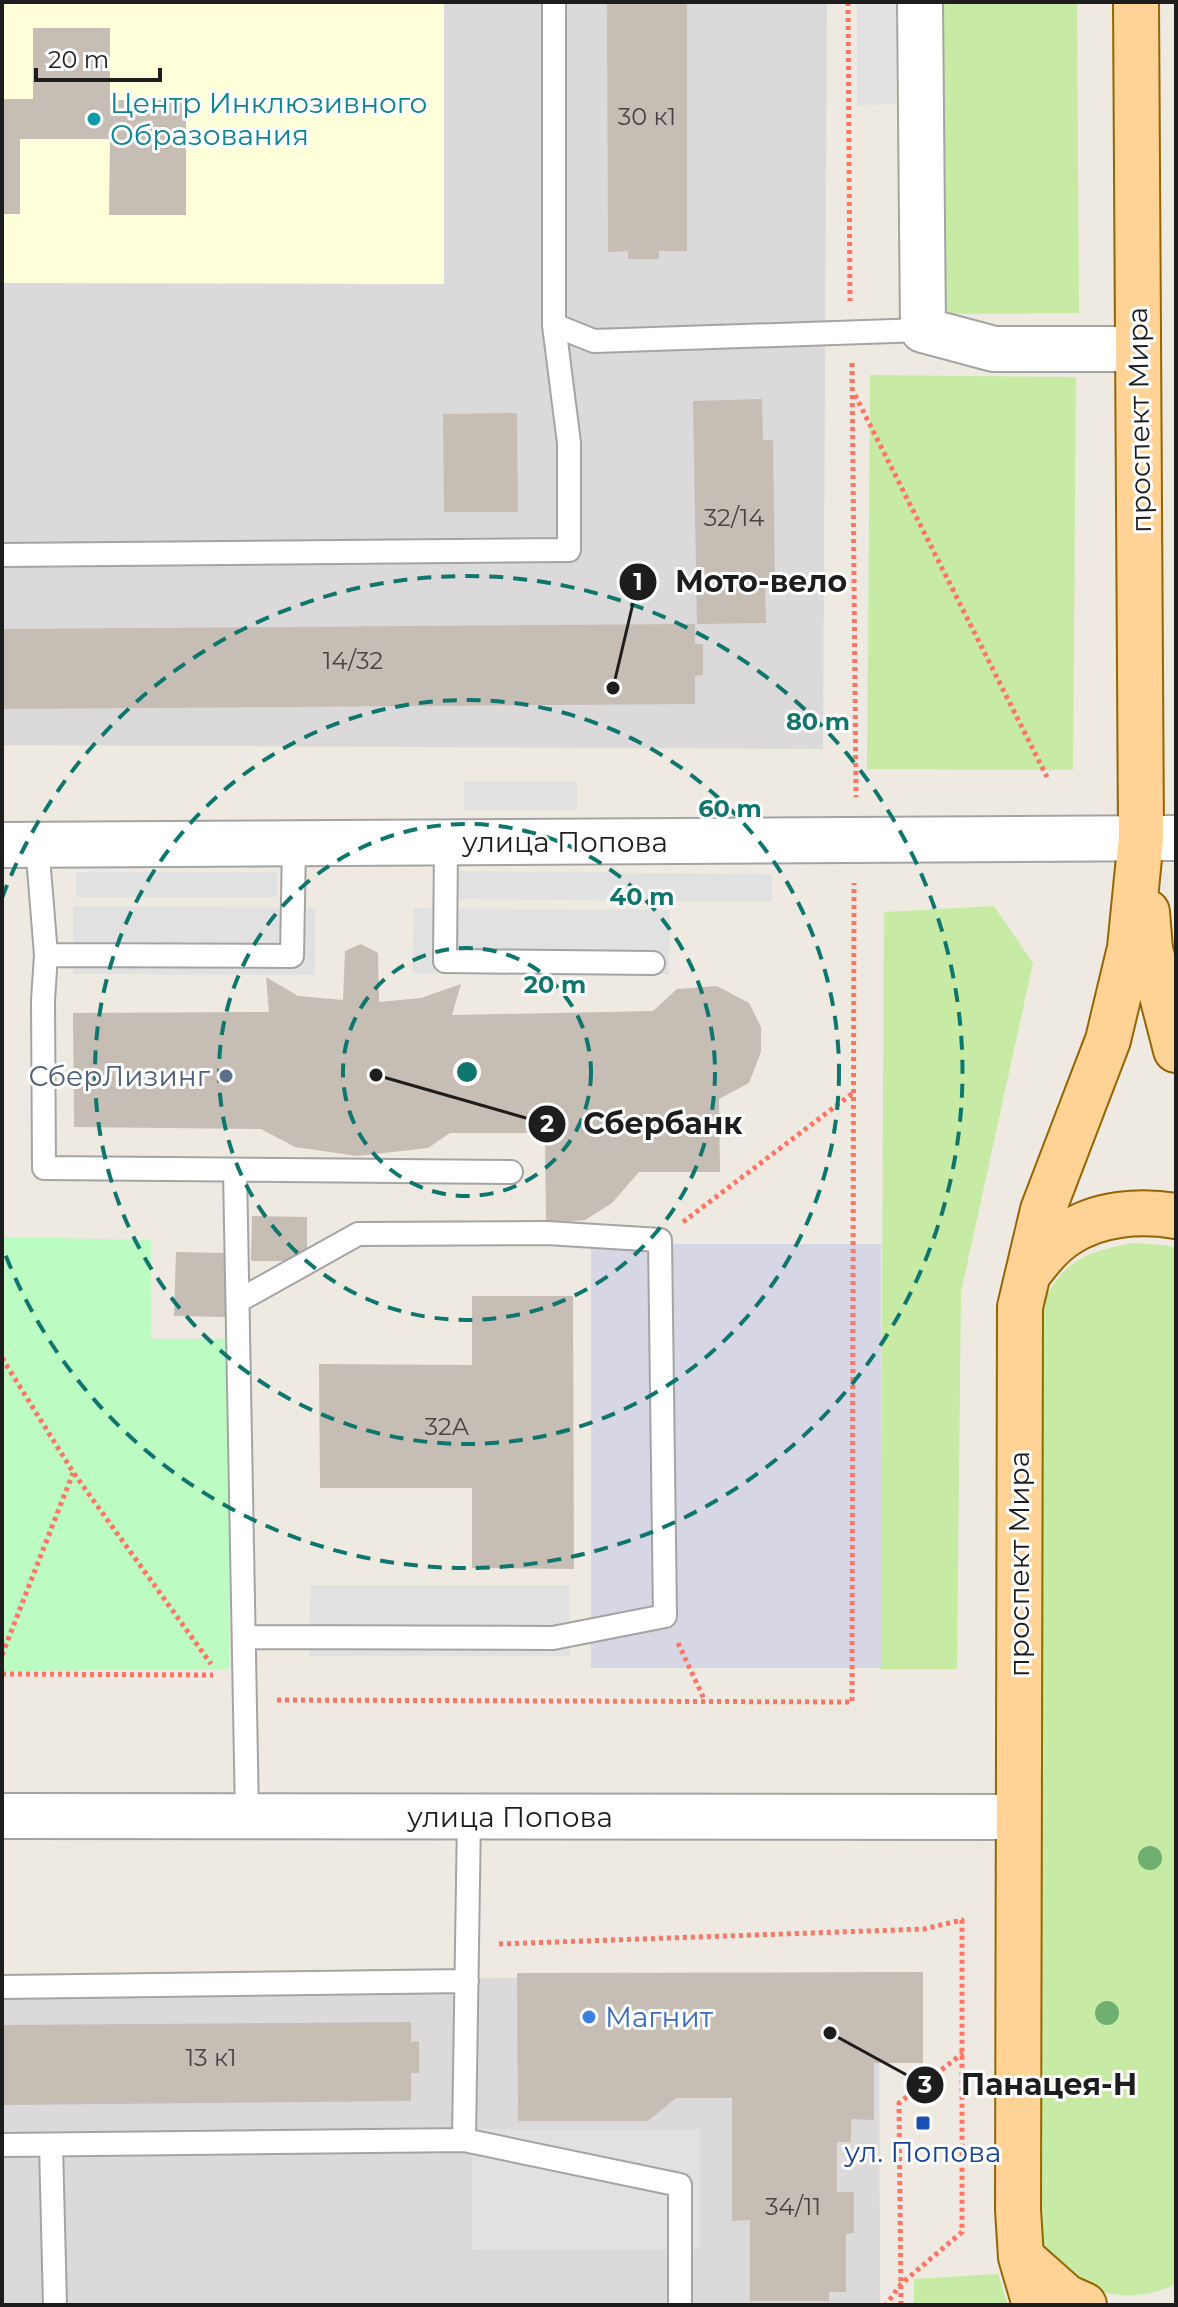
<svg xmlns="http://www.w3.org/2000/svg" width="1178" height="2307" font-family="Montserrat,sans-serif">
<rect width="100%" height="100%" fill="#eeeae2"/>
<path fill="#dbd9d9" d="M2,2H827L823,749L2,745Z
M879,1972L880,2305H2V1986Z"/>
<path fill="#ffffda" d="M2,2H444V284L2,283Z"/>
<path fill="#c7eba5" d="M933,2H1077L1079,313L938,314Z
M870,375L1076,377L1073,770L867,769Z
M994,906L1033,963L961,1292L957,1669H880L884,912Z
M1132,1243L1165,1245L1176,1248V2284C1128,2307 1080,2294 1048,2253C1041,2243 1036,2230 1031,2219L1040,1307C1064,1261 1082,1253 1132,1243Z
M998,2274L1008,2305H914V2279Z"/>
<path fill="#bcfbc2" d="M2,1237L151,1240V1339H231L229,1669L2,1671Z"/>
<path fill="#e1e1e1" d="M857,2H896V104L857,105Z
M464,781H577V810H464Z
M458,871L772,874V902L458,899Z
M76,872H277V897H76Z
M73,906L315,908V975L73,974Z
M414,908L670,910L669,974L412,973Z
M311,1585H569L570,1656H309Z
M472,2129H700V2249L472,2250Z"/>
<path fill="#d6d6e4" d="M591,1244H881V1668H591Z"/>
<path fill="#c6bdb5" d="M607,2H687V251H659V259H628V251L608,252Z
M33,28H110V100H186V215H109L110,139H20V214H2V99H33Z
M762,399L763,440H773L775,582H765L766,623L697,624L693,401Z
M517,413L518,512H444L443,414Z
M695,624V644H703V675L695,676V704L2,709V629Z
M361,944L378,953L379,1002L421,998L461,984L452,1015L653,1011L677,989L717,986L749,1003L761,1027V1052L749,1083L719,1099L720,1172H639L612,1203L585,1220L546,1224L545,1133H450L428,1148L357,1156L295,1147L261,1129L74,1127L73,1013L269,1012L266,977L298,996L343,1000L345,951Z
M252,1216L307,1217V1261H251Z
M176,1252L226,1253L238,1301L225,1317L174,1316Z
M472,1296H573L574,1569L472,1568V1488H320L319,1364L472,1365Z
M923,1972V2063H874V2120L851,2119V2142H837V2192H854V2233L846,2234V2292H829V2301H750V2220L732,2221V2098H676L648,2121H518L517,1973Z
M411,2022V2042L419,2041V2073H411V2101L2,2105V2025Z"/>
<g fill="none" stroke-linecap="round" stroke-linejoin="round">
<defs>
<path id="service" d="M554,2V325L594,341L923,330
M2,555L569,550V443L554,325
M446,843L445,961L653,963
M37,844L46,955L43,1000L44,1168L511,1172
M46,955L292,956L294,845
M235,1170L247,1816
M238,1301L358,1234L547,1233L660,1240L665,1616L553,1638L244,1637
M2,1987L467,1981
M464,2140L469,1817
M2,2145L464,2140L680,2185V2305
M51,2145L55,2305"/>
<path id="minor" d="M920,2L923,330L994,349H1138"/>
<path id="tertiary" d="M2,845L1176,838
M2,1816L1018,1817"/>
<path id="primary" d="M1147,912L1150,949L1176,1050
M1028,1274C1039,1260 1051,1244 1067,1234C1098,1213 1140,1210 1176,1216
M1021,2257L1066,2297L1084,2305
M1035,2305L1021,2257L1018,2210L1020,1307L1043,1210L1108,1040L1130,948L1141,838L1136,2"/>
</defs>
<use href="#service" stroke="#a4a4a4" stroke-width="26"/>
<use href="#minor" stroke="#a4a4a4" stroke-width="48"/>
<use href="#tertiary" stroke="#a4a4a4" stroke-width="48"/>
<use href="#primary" stroke="#956500" stroke-width="48"/>
<path stroke="#ff7462" stroke-width="5" stroke-dasharray="4 4" stroke-linecap="butt" d="M848,2L850,301
M852,363L856,797
M855,395L1047,777
M683,1222L853,1093
M2,1358L73,1472L211,1664
M678,1643L705,1701
M2,1655L73,1473
M2,1674L213,1675
M277,1700L852,1702L854,883
M499,1944L924,1929L962,1920V2232L901,2284L886,2305
M901,2305L899,2103L963,2053"/>
<use href="#service" stroke="#fff" stroke-width="22"/>
<use href="#minor" stroke="#fff" stroke-width="44"/>
<use href="#tertiary" stroke="#fff" stroke-width="44"/>
<use href="#primary" stroke="#ffd396" stroke-width="44"/>
</g>
<g fill="#6faf70">
<circle cx="1150" cy="1858" r="12"/>
<circle cx="1107" cy="2013" r="12"/>
</g>
<g fill="none" stroke="#0f766e" stroke-width="4" stroke-dasharray="14 10">
<circle cx="467" cy="1072" r="124"/>
<circle cx="467" cy="1072" r="248"/>
<circle cx="467" cy="1072" r="372"/>
<path d="M2 898A496 496 0 1 1 2 1246"/>
</g>
<circle fill="#0f9aa8" stroke="#fff" stroke-width="3" cx="94" cy="119" r="8"/>
<circle fill="#5c6f8a" stroke="#fff" stroke-width="3" cx="226" cy="1076" r="8"/>
<circle fill="#3f7fe0" stroke="#fff" stroke-width="3" cx="589" cy="2017" r="8"/>
<rect fill="#1a4fb4" stroke="#fff" stroke-width="3" x="915" y="2115" width="16" height="16" rx="4"/>
<g text-anchor="middle" dominant-baseline="central" stroke-width="6" stroke-linejoin="round" paint-order="stroke">
<g font-size="24" fill="#474543">
<text x="647" y="116">30 к1</text>
<text x="734" y="517">32/14</text>
<text x="353" y="660">14/32</text>
<text x="447" y="1426">32А</text>
<text x="211" y="2057">13 к1</text>
<text x="793" y="2206">34/11</text>
</g>
<g font-size="28" fill="#0d838f" stroke="#fff" text-anchor="start">
<text x="110" y="103">Центр Инклюзивного<tspan x="110" dy="32">Образования</tspan></text>
</g>
<g font-size="28" fill="#1d1d1d" stroke="#fff">
<text transform="translate(1139 420) rotate(-91)">проспект Мира</text>
<text x="565" y="842">улица Попова</text>
<text transform="translate(1019 1564) rotate(-90)">проспект Мира</text>
<text x="510" y="1817">улица Попова</text>
</g>
<g font-size="28" fill="#4e5e75" stroke="#fff" text-anchor="end">
<text x="210" y="1076">СберЛизинг</text>
</g>
<g font-size="28" fill="#366cbe" stroke="#fff" text-anchor="start">
<text x="605" y="2017">Магнит</text>
</g>
<g font-size="28" fill="#164399" stroke="#fff">
<text x="923" y="2152">ул. Попова</text>
</g>
</g>
<circle cx="467" cy="1072" r="12" fill="#0f766e" stroke="#fff" stroke-width="4"/>
<g font-size="24" text-anchor="middle" font-weight="bold" fill="#0f766e" stroke="#fff" stroke-width="6" stroke-linejoin="round" paint-order="stroke">
<text x="818" y="730">80 m</text>
<text x="730" y="817">60 m</text>
<text x="642" y="905">40 m</text>
<text x="555" y="993">20 m</text>
</g>
<path fill="none" stroke="#1d1d1d" stroke-width="3" d="M613 688L638 582M376 1075L547 1124M830 2033L925 2085"/>
<g fill="#1d1d1d" stroke="#fff" stroke-width="3">
<circle cx="613" cy="688" r="8"/>
<circle cx="376" cy="1075" r="8"/>
<circle cx="830" cy="2033" r="8"/>
<circle cx="638" cy="582" r="20"/>
<circle cx="547" cy="1124" r="20"/>
<circle cx="925" cy="2085" r="20"/>
</g>
<g font-size="24" text-anchor="middle" font-weight="bold" fill="#fff">
<text x="638" y="590">1</text>
<text x="547" y="1132">2</text>
<text x="925" y="2093">3</text>
</g>
<g font-size="30" text-anchor="middle" font-weight="bold" fill="#1d1d1d" stroke="#fff" stroke-width="6" stroke-linejoin="round" paint-order="stroke">
<text x="761" y="592">Мото-вело</text>
<text x="663" y="1134">Сбербанк</text>
<text x="1049" y="2095">Панацея-Н</text>
</g>
<rect width="1178" height="2307" fill="none" stroke="#1d1d1d" stroke-width="8"/>
<path d="M36 68v12h124v-12" fill="none" stroke="#1d1d1d" stroke-width="4"/>
<text x="48" y="68" font-size="24" fill="#1d1d1d" stroke="#ffffff" stroke-width="6" paint-order="stroke">20 m</text>
</svg>
